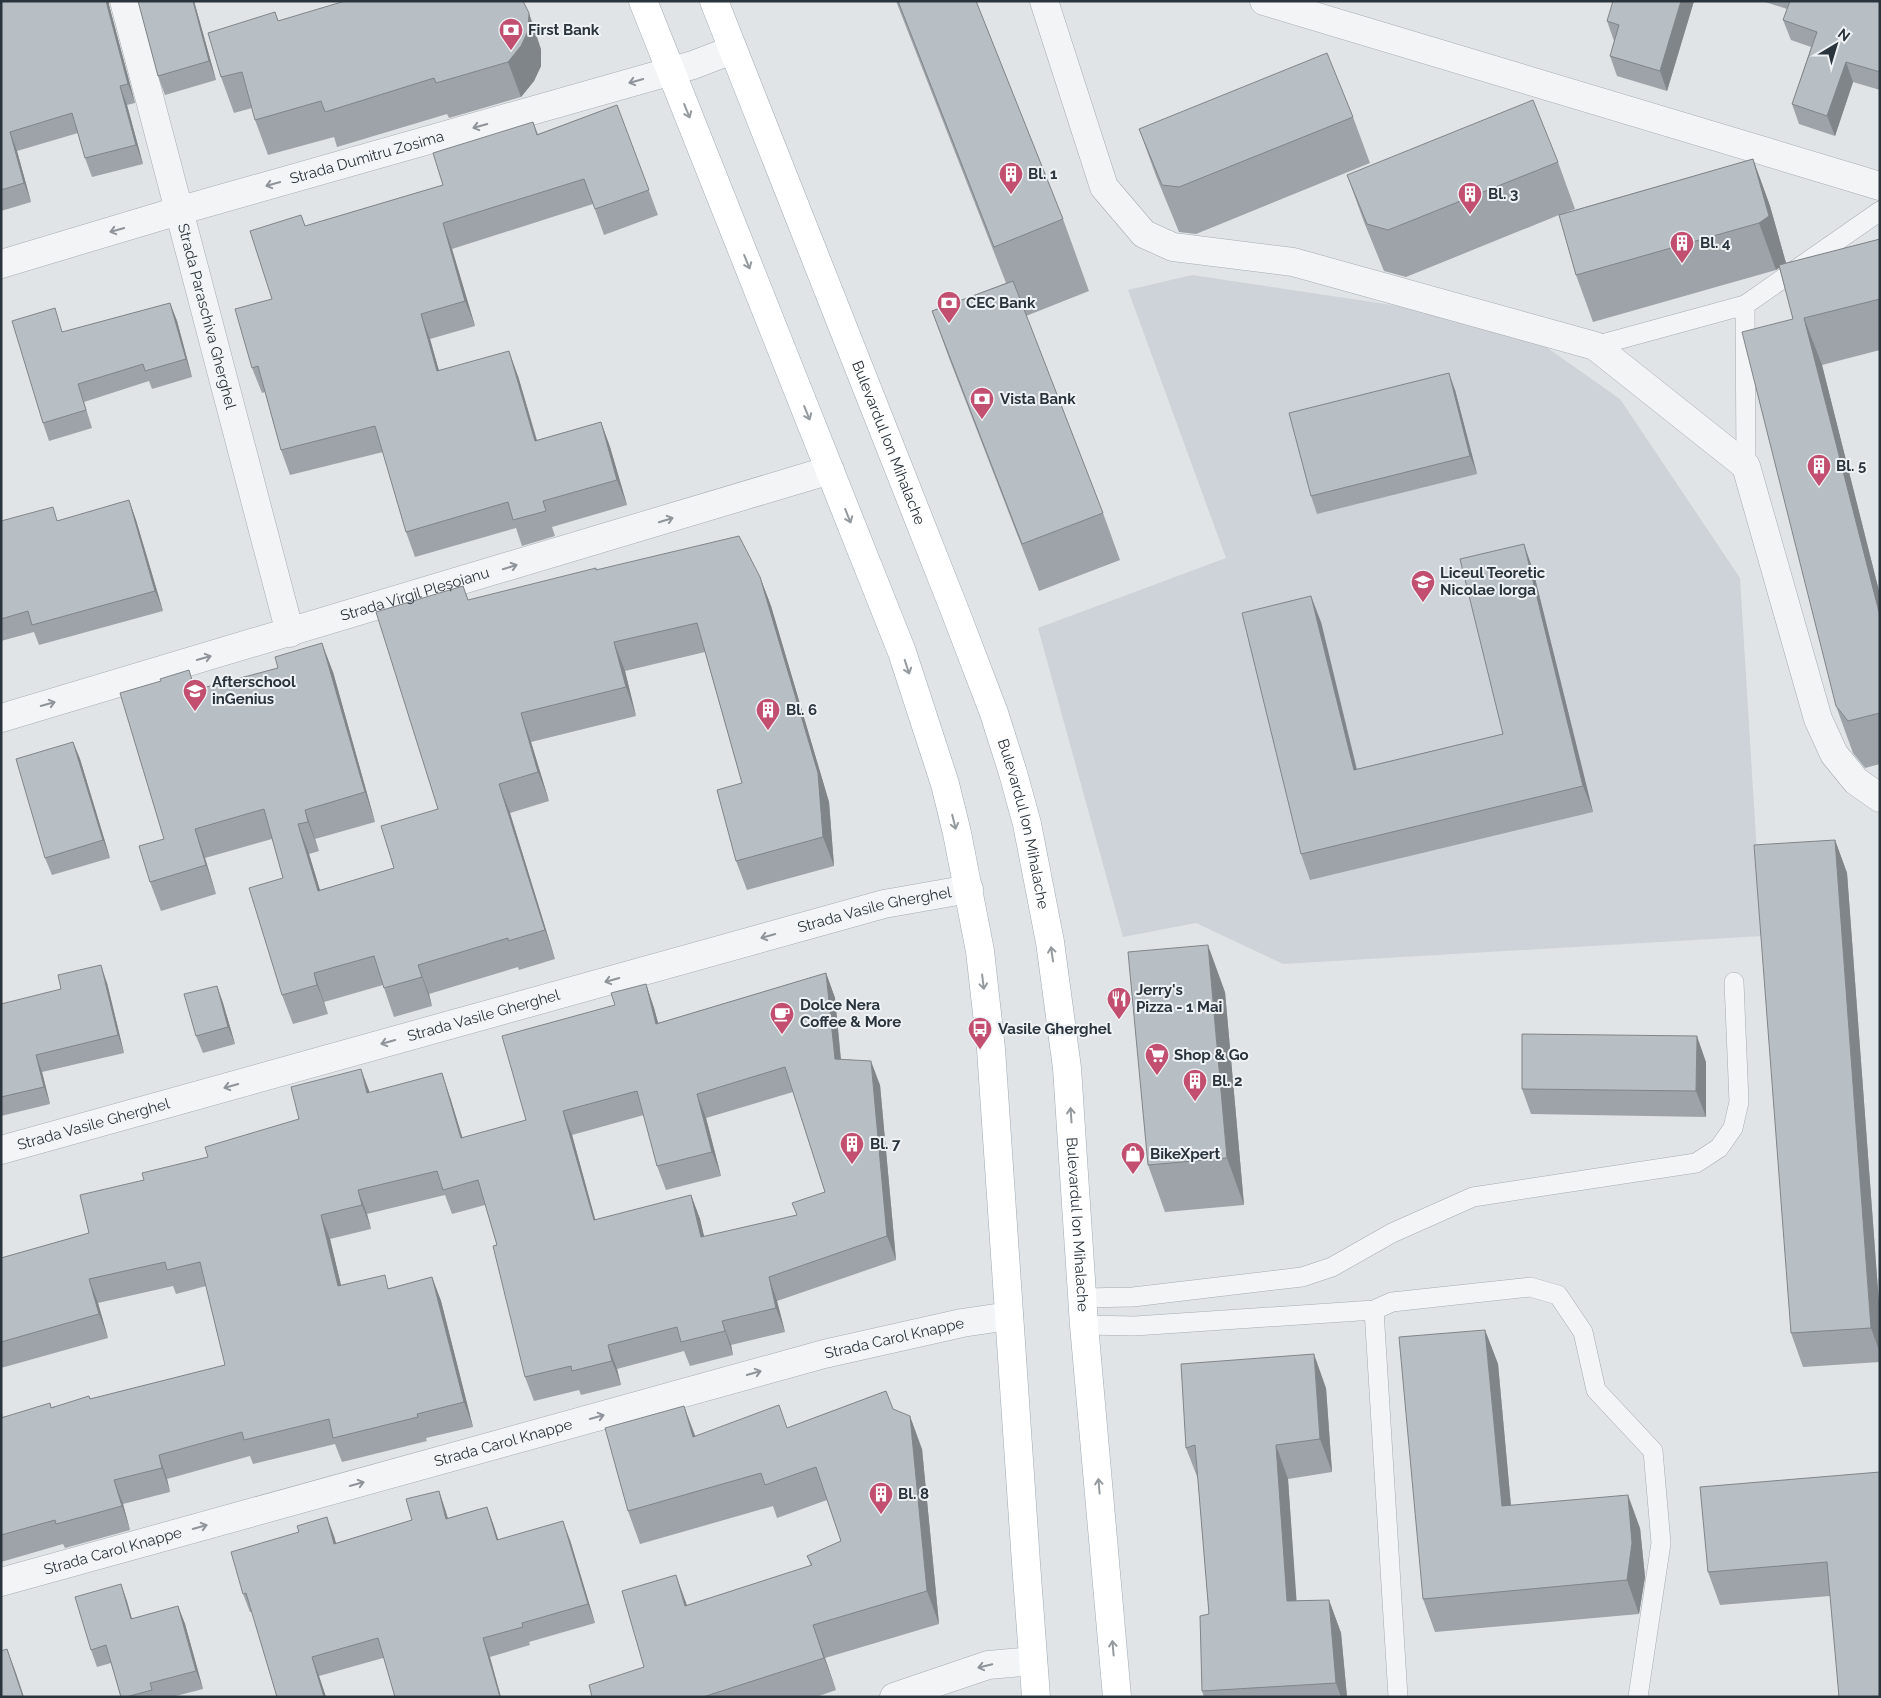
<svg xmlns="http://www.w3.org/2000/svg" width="1881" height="1698" font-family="Raleway,sans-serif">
<rect width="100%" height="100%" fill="#e0e4e7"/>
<path fill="#ced3d9" d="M1192,275L1512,323L1620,399L1740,578L1762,936L1283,964L1196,923L1123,937L1038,628L1226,558L1128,290Z"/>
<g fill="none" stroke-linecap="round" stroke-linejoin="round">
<defs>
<path id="service" d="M1595,346L1745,305
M1746,466L1745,305L1880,211
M1082,1298L1133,1297L1302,1277L1332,1267L1392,1233L1473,1197L1696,1163L1719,1148L1733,1128L1739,1102L1734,982
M1084,1325L1135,1326L1374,1310
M1398,1697L1374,1310L1392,1302L1530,1287L1558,1295L1583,1332L1596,1390L1653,1451L1661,1543L1638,1697"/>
<g id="minor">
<path id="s1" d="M124,1L290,633"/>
<path d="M1044,1L1104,187L1144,234L1173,247L1293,262L1595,346L1746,466L1818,719L1834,754L1856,781L1880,798"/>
<path d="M1264,1L1880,186"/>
<path id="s2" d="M1,264L178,211L693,65L732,50"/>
<path id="s3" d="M1,718L830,470"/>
<path id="s4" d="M1,1150L884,904L969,889"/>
<path id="s5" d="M1,1582L824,1354L962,1323L1009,1316"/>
<path d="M894,1697L988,1665L1033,1661"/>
</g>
<g id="primary">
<path d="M643,1L902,652L945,784L957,833L980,951L991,1049L1026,1563L1036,1697"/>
<path id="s6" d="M714,1L955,611L994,713L1013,773L1027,824L1050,942L1067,1068L1084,1325L1117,1697"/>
</g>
</defs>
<use href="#service" stroke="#a6acb1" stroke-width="20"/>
<use href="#minor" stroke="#a6acb1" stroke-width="29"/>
<use href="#primary" stroke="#a0aab2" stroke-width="29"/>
<use href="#service" stroke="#f2f4f6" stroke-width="19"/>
<use href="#minor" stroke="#f2f4f6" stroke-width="28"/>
<use href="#primary" stroke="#fff" stroke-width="28"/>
</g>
<path fill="#9da3a9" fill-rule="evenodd" d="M1,1H109V5L135,103L127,105L143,164L92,177L85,158L78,133L17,151L31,202L1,211Z
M138,1H194L216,80L165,95L158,76Z
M896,1H976L1063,219L1089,291L1026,316L1103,513L1120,560L1039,591L949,358L932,311L1006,283Z
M1694,1L1667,91L1617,76L1610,56L1614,41L1607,21Z
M1762,1H1880V90L1853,82L1835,136L1799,124L1792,104L1811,47L1791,40L1783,20L1787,9Z
M275,12L278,21L541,49V66L534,81L521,97L449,118L447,114L337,147L334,137L268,155L255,120L252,108L234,113L221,77Z
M617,105L658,215L604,235L593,204L452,249L475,326L430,339L439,371L518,376L537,440L601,422L610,447L627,505L552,527L555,536L522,546L516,528L415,557L406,532L383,452L290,475L281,450L265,392L262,393L252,368L301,215L305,226L443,185L533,122L538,134Z
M1353,117L1370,163L1196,234L1179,232L1156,176L1139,129Z
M1753,159L1770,206L1786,263L1880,239V350L1822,365L1880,595V764L1865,768L1853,753L1836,706L1793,319L1779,267L1776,270L1593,322L1576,275L1559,215L1406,277L1384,271L1364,222L1347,175L1558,162L1575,209L1564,213Z
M170,303L177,321L192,377L152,389L149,381L84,402L92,428L49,441L43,423L63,332Z
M1455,390L1477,474L1317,514L1311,496Z
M129,500L136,520L163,611L39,645L34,632L1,641V521H58Z
M596,570L760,577L771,606L829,802L834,866L747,890L736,861L742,783L705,652L625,671L636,716L531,742L549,801L510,813L555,959L519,970L518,967L429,994L432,1006L394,1017L383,985L324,1002L328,1014L293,1024L282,995L283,878L272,839L205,858L216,894L161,911L150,882L164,839L196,689L333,672L375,822L315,839L319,851L309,854L320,890L394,868L438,809L463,586L468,600Z
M1533,570L1593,812L1310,880L1301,854L1321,622L1357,769L1503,734Z
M73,742L80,759L110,858L52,875L45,858Z
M1835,840L1847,873L1880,1317V1362L1803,1367L1791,1333Z
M826,973L835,998L841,1059L880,1085L896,1260L777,1301L785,1332L731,1345L733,1355L690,1366L684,1351L617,1369L621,1385L581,1395L579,1390L534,1401L525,1377L497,1245L485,1205L452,1214L445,1195L367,1214L371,1229L330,1239L341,1286L390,1288L432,1277L441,1301L473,1427L426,1438L427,1441L342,1462L335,1444L253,1464L250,1456L167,1479L170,1492L123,1504L130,1530L65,1548L63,1544L1,1562V1411L3,1417L52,1407L90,1399L225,1365L206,1286L176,1294L173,1286L98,1303L108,1338L1,1368V1258L89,1233L144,1180L208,1157L299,1119L370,1093L450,1097L462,1138L526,1120L615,1005L646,984L654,1008L658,1023ZM793,1092L825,1192L797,1215L704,1237L700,1219L691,1195L595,1220L572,1135L644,1115L657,1166L666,1190L721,1176L706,1118Z
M107,983L124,1053L42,1072L50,1104L1,1116V1004Z
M217,986L223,1003L235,1044L203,1053L196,1036Z
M1225,992L1244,1205L1165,1212L1148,1165Z
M1706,1062V1117L1531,1114L1522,1089Z
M1485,1330L1498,1364L1511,1505L1640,1528L1645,1577L1639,1614L1435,1632L1423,1599Z
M1326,1388L1332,1472L1288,1479L1296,1601L1329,1600L1341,1633L1347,1697H1204L1202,1691L1209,1614L1198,1479L1186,1448Z
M886,1391L893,1410L922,1449L939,1624L825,1658L836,1690L816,1697H592L644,1667L687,1605L811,1566L807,1556L841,1541L827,1500L777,1518L773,1506L640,1544L628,1511L695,1436L787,1428Z
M1880,1472L1830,1596L1720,1605L1708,1572Z
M439,1491L448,1518L487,1507L498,1539L570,1540L595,1623L529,1642L530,1645L490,1657L383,1658L319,1676L326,1697H277L252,1612H250L243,1594L334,1536L336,1543L412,1520Z
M121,1584L132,1619L178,1606L185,1624L203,1689L172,1697H121L111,1663L97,1667L91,1650Z"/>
<path fill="#808589" d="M106,1H109V5L135,103L128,84Z
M193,1H194L216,80L209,61Z
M1681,1H1694L1667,91L1660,71Z
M529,13L541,49V66L534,81L521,97L508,62Z
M1846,62L1853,82L1835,136L1827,116Z
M120,86L127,105L143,164L136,145Z
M10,132L17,151L31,202L24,183Z
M1753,159L1770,206L1786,263L1776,270L1759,223Z
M443,223L452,249L475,326L465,301Z
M170,303L177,321L192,377L186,359Z
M421,314L430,339L446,396L437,371Z
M1804,318L1822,365L1880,595V616Z
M509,351L518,376L544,466L535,441Z
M1449,373L1455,390L1477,474L1470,456Z
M601,422L610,447L627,505L617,480Z
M129,500L136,520L163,611L155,591Z
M1524,544L1533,570L1593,812L1583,786Z
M760,577L771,606L829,802L834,866L823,837Z
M1311,596L1321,622L1363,796L1354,770Z
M614,642L625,671L636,716L626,687Z
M322,643L333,672L375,822L365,792Z
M521,713L531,742L549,801L538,772Z
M73,742L80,759L110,858L103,840Z
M499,784L510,813L555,959L545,930Z
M305,810L315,839L319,851L308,822Z
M298,824L309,854L329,920L318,891Z
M195,829L205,858L216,894L206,865Z
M1835,840L1847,873L1880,1317V1353L1871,1328Z
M1208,945L1225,992L1244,1205L1227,1158Z
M101,965L107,983L124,1053L118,1035Z
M418,965L429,994L432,1006L422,977Z
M314,973L324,1002L328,1014L317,985Z
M826,973L835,998L843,1083L835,1059Z
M646,984L654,1008L665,1048L656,1024Z
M217,986L223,1003L235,1044L228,1027Z
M1697,1036L1706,1062V1117L1696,1091Z
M36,1055L42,1072L50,1104L44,1087Z
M871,1061L880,1085L896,1260L887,1236Z
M361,1069L370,1093H367Z
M442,1073L450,1097L470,1162L461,1138Z
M697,1094L706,1118L721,1176L712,1152Z
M563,1111L572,1135L602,1244L594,1220Z
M358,1190L367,1214L371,1229L362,1205Z
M691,1195L700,1219L710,1261L701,1237Z
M321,1215L330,1239L347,1310L338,1286Z
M432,1277L441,1301L473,1427L464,1402Z
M769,1277L777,1301L785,1332L776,1308Z
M89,1279L98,1303L108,1338L99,1314Z
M722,1321L731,1345L733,1355L725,1331Z
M1485,1330L1498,1364L1514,1540L1502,1506Z
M608,1345L617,1369L621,1385L612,1361Z
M1314,1354L1326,1388L1332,1472L1320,1439Z
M684,1406L696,1438L693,1437Z
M910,1416L922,1449L939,1624L927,1591Z
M1276,1445L1288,1479L1299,1635L1287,1601Z
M159,1455L167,1479L170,1492L162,1468Z
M114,1480L123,1504L130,1530L122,1506Z
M439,1491L445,1509L453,1537L446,1519Z
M1628,1495L1640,1528L1645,1577L1639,1614L1627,1580Z
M487,1507L494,1526L504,1559L497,1540Z
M327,1517L334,1536L341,1563L334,1544Z
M563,1521L570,1540L595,1623L588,1604Z
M676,1575L688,1608L685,1606Z
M121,1584L127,1601L137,1637L131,1619Z
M1329,1600L1341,1633L1347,1697H1341L1336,1683Z
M178,1606L185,1624L203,1689L196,1671Z
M813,1625L825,1658L836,1690L824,1658Z
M483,1638L490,1657L501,1697H500Z
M7,1649L16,1673L24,1697H23Z
M312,1657L319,1676L326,1697H324Z"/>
<path fill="#b7bec4" stroke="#808589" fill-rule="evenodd" d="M1,1H106L128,84L120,86L136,145L85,158L72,113L10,132L24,183L1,190Z
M138,1H193L209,61L158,76Z
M345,1H523L529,13L528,31L521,46L508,62L436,83L434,78L325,112L321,101L255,120L242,72L221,77L208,33L275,12L278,21Z
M898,1H976L1063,219L994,247Z
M1613,1H1681L1660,71L1610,56L1619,25L1607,21Z
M1790,1H1880V72L1846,62L1827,116L1792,104L1817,32L1783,20Z
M1327,53L1353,117L1179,187L1162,185L1139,129Z
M1533,100L1558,162L1388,230L1367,224L1347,175Z
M617,105L649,190L595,209L584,179L443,223L465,301L421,314L437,371L509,351L535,441L601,422L617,480L543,501L546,511L513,520L508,502L406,532L375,426L281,450L258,366L252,368L235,309L272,299L250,231L301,215L305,226L443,185L433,153L533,122L537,135Z
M1753,159L1769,216L1759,223L1576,275L1559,215Z
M1880,239V299L1804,318L1880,616V713L1848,721L1836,706L1742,332L1793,319L1779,265Z
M1013,281L1103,513L1022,544L932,311Z
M170,303L186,359L145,371L143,364L78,384L86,410L43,423L12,321L55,308L62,332Z
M1449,373L1470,456L1311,496L1289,413Z
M129,500L155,591L32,625L28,611L1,619V521L53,507L57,521Z
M739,536L760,577L818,773L823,837L736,861L717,790L742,783L697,623L614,642L626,687L521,713L538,772L499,784L545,930L508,941V938L418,965L422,977L384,988L374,956L314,973L317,985L282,995L249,888L283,878L264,809L195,829L206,865L150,882L139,846L164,839L120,693L161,681L160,679L189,670L195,690L278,668L275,657L322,643L365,792L305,810L308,822L298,824L318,891L394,868L381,826L438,809L376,612L463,586L468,600L596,568V570Z
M1524,544L1583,786L1301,854L1242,613L1311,596L1354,770L1503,734L1460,559Z
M73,742L103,840L45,858L16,759Z
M1835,840L1871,1328L1791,1333L1754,845Z
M1208,945L1227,1158L1148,1165L1128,952Z
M101,965L118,1035L36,1055L44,1087L1,1097V1004L61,989L58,975Z
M826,973L835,1059L871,1061L887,1236L769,1277L776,1308L722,1321L725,1331L681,1342L677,1327L608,1345L612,1361L572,1371L571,1366L525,1377L493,1246L497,1245L478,1180L443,1190L437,1171L358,1190L362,1205L321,1215L338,1286L385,1275L388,1289L432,1277L464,1402L417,1414L418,1417L333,1438L329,1419L244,1440L242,1432L159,1455L162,1468L114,1480L122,1506L56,1524L55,1520L1,1535V1417V1418L50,1403L51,1408L89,1396L90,1399L225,1365L200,1262L167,1270L165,1262L89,1279L99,1314L1,1342V1258L89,1233L80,1195L144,1180L142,1173L208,1157L205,1147L299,1119L291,1087L361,1069L367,1093L442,1073L461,1138L526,1120L502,1036L615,1005L611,993L646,984L656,1024ZM785,1067L825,1192L792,1203L797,1215L701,1237L691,1195L594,1220L563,1111L637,1091L657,1166L712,1152L697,1094Z
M217,986L228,1027L196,1036L184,994Z
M1522,1034L1697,1036L1696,1091L1522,1089Z
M1485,1330L1502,1506L1628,1495L1632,1543L1627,1580L1423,1599L1399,1337Z
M1314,1354L1320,1439L1276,1445L1287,1601L1329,1600L1336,1683L1202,1691L1200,1616L1209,1614L1195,1445L1186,1448L1181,1364Z
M886,1391L893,1409L910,1416L927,1591L813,1625L824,1658L703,1697H592L589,1685L644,1667L622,1591L676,1575L685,1606L812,1565L807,1556L841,1541L816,1467L765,1485L761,1473L628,1511L605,1428L684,1406L693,1437L779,1405L787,1428Z
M1880,1472V1697H1839L1827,1562L1708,1572L1700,1487Z
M439,1491L446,1519L487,1507L497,1540L563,1521L588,1604L522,1623L523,1627L483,1638L500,1697H395L378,1638L312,1657L324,1697H277L246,1593L243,1594L231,1552L299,1532L297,1526L327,1517L334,1544L412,1520L406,1499Z
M121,1584L131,1619L178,1606L196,1671L150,1683L152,1690L126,1697H121L106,1645L91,1650L75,1597Z
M7,1649L23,1697H1V1651Z"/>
<defs><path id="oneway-shaft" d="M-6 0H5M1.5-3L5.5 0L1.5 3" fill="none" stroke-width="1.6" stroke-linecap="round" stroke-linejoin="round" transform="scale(1.25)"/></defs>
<g stroke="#8e949a">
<use href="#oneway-shaft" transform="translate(636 81) rotate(164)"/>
<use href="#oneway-shaft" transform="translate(480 126) rotate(164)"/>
<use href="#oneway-shaft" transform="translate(273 184) rotate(164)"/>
<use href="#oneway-shaft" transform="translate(117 230) rotate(164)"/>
<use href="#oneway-shaft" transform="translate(666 520) rotate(-17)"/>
<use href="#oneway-shaft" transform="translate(510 567) rotate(-17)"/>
<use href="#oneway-shaft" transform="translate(204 658) rotate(-16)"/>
<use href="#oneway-shaft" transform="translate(48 704) rotate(-16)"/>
<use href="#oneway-shaft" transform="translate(768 936) rotate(164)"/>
<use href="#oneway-shaft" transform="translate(612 980) rotate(164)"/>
<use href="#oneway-shaft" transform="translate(388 1042) rotate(164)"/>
<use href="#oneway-shaft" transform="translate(231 1086) rotate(164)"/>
<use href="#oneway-shaft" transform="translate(754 1373) rotate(-16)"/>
<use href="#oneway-shaft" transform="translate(597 1417) rotate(-16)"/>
<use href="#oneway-shaft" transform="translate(357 1484) rotate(-16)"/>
<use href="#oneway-shaft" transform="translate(200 1527) rotate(-16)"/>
<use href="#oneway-shaft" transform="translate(985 1666) rotate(166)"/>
</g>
<g stroke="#949a9e">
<use href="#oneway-shaft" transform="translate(687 111) rotate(68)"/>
<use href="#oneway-shaft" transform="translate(747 262) rotate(68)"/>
<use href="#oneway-shaft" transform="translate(807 413) rotate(68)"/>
<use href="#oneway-shaft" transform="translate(848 516) rotate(68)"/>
<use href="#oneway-shaft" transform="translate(907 667) rotate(72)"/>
<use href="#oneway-shaft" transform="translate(954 822) rotate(76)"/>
<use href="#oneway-shaft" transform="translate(1052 954) rotate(-98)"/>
<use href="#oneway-shaft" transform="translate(983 982) rotate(83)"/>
<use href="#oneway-shaft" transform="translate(1071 1115) rotate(-94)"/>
<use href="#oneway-shaft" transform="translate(1099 1486) rotate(-95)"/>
<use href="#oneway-shaft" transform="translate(1113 1648) rotate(-95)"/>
</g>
<defs>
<symbol id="bank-pin" viewBox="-11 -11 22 30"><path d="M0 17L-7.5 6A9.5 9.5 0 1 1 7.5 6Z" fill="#c24f70" stroke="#eff2f5"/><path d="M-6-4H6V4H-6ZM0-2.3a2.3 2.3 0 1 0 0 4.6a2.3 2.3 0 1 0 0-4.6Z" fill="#fff"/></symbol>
<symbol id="building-pin" viewBox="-11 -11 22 30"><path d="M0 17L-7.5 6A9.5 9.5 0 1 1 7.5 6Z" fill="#c24f70" stroke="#eff2f5"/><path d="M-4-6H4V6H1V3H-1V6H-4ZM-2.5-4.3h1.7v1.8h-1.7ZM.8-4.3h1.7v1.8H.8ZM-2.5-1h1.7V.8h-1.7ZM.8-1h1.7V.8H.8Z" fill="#fff"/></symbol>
<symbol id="school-pin" viewBox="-11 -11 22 30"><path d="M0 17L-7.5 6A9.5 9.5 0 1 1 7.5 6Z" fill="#c24f70" stroke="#eff2f5"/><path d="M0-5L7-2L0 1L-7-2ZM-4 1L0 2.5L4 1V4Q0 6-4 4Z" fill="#fff"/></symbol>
<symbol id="restaurant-pin" viewBox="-11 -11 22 30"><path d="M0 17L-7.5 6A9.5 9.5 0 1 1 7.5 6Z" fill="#c24f70" stroke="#eff2f5"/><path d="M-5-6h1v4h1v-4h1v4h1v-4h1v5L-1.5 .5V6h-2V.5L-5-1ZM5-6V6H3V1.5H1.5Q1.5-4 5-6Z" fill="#fff"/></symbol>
<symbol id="cafe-pin" viewBox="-11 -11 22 30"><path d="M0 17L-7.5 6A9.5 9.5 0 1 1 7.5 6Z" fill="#c24f70" stroke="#eff2f5"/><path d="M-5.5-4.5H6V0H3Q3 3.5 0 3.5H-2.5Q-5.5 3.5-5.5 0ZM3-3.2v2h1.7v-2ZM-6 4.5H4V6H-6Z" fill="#fff"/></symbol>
<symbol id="bus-pin" viewBox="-11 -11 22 30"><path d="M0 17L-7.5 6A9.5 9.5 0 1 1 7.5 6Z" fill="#c24f70" stroke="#eff2f5"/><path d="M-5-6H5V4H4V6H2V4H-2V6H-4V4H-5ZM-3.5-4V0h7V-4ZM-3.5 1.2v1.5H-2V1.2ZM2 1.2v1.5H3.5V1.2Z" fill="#fff"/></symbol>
<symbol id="supermarket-pin" viewBox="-11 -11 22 30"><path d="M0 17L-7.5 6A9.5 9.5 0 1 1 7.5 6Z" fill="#c24f70" stroke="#eff2f5"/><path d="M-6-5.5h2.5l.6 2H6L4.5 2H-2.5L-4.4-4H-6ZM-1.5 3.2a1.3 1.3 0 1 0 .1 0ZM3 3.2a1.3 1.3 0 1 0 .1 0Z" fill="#fff"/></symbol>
<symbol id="shop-pin" viewBox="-11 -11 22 30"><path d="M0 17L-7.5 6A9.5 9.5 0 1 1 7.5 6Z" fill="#c24f70" stroke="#eff2f5"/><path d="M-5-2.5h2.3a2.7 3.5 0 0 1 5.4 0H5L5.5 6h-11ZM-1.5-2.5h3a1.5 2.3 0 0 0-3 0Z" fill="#fff"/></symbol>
</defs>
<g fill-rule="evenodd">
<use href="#bank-pin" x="497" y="16" width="28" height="38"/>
<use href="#building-pin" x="997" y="160" width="28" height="38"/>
<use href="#building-pin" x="1456" y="180" width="28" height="38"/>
<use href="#building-pin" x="1668" y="229" width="28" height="38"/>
<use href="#bank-pin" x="935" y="289" width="28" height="38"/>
<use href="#bank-pin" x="968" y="385" width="28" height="38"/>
<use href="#building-pin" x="1805" y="452" width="28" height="38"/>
<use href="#school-pin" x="1409" y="568" width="28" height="38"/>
<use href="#school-pin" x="181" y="677" width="28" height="38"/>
<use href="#building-pin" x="754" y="696" width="28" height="38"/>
<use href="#restaurant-pin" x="1105" y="985" width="28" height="38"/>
<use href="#cafe-pin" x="768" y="1000" width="28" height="38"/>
<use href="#bus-pin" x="966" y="1015" width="28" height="38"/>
<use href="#supermarket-pin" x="1143" y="1041" width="28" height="38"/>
<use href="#building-pin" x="1181" y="1067" width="28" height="38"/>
<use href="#building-pin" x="838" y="1130" width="28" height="38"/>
<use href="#shop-pin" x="1119" y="1140" width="28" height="38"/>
<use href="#building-pin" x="867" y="1480" width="28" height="38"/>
</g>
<g text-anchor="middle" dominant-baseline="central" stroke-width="4" stroke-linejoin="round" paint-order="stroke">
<g font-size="15" font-weight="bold" fill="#2a343d" stroke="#eff2f5" text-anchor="start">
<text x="528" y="30">First Bank</text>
<text x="1028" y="174">Bl. 1</text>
<text x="1488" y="194">Bl. 3</text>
<text x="1700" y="243">Bl. 4</text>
<text x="966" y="303">CEC Bank</text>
<text x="1000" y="399">Vista Bank</text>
<text x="1836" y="466">Bl. 5</text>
<text x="1440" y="573">Liceul Teoretic<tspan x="1440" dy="17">Nicolae Iorga</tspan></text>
<text x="212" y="682">Afterschool<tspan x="212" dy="17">inGenius</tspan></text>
<text x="786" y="710">Bl. 6</text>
<text x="1136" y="990">Jerry's<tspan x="1136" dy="17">Pizza - 1 Mai</tspan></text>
<text x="800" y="1005">Dolce Nera<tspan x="800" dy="17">Coffee &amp; More</tspan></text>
<text x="998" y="1029">Vasile Gherghel</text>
<text x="1174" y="1055">Shop &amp; Go</text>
<text x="1212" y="1081">Bl. 2</text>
<text x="870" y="1144">Bl. 7</text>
<text x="1150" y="1154">BikeXpert</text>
<text x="898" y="1494">Bl. 8</text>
</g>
<g font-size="15" fill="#2a343d" stroke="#eff2f5">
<text stroke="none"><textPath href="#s2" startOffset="381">Strada Dumitru Zosima</textPath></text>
<text stroke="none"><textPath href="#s1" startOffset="326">Strada Paraschiva Gherghel</textPath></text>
<text stroke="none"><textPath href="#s6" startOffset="475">Bulevardul Ion Mihalache</textPath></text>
<text stroke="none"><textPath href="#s3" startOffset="432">Strada Virgil Pleșoianu</textPath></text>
<text stroke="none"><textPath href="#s6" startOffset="880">Bulevardul Ion Mihalache</textPath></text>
<text stroke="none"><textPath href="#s4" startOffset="906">Strada Vasile Gherghel</textPath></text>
<text stroke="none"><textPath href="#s4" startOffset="501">Strada Vasile Gherghel</textPath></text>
<text stroke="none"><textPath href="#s4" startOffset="96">Strada Vasile Gherghel</textPath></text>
<text stroke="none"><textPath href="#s6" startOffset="1285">Bulevardul Ion Mihalache</textPath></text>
<text stroke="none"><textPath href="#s5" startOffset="926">Strada Carol Knappe</textPath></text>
<text stroke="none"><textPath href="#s5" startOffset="521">Strada Carol Knappe</textPath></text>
<text stroke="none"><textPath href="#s5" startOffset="116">Strada Carol Knappe</textPath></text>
</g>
</g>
<rect width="1881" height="1698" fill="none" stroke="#2a343d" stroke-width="5"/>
<g transform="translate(1836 45) rotate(38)" stroke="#eff2f5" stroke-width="4" paint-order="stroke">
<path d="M0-4L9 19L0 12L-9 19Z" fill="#2a343d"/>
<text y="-8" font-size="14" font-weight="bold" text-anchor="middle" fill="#2a343d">N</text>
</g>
</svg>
